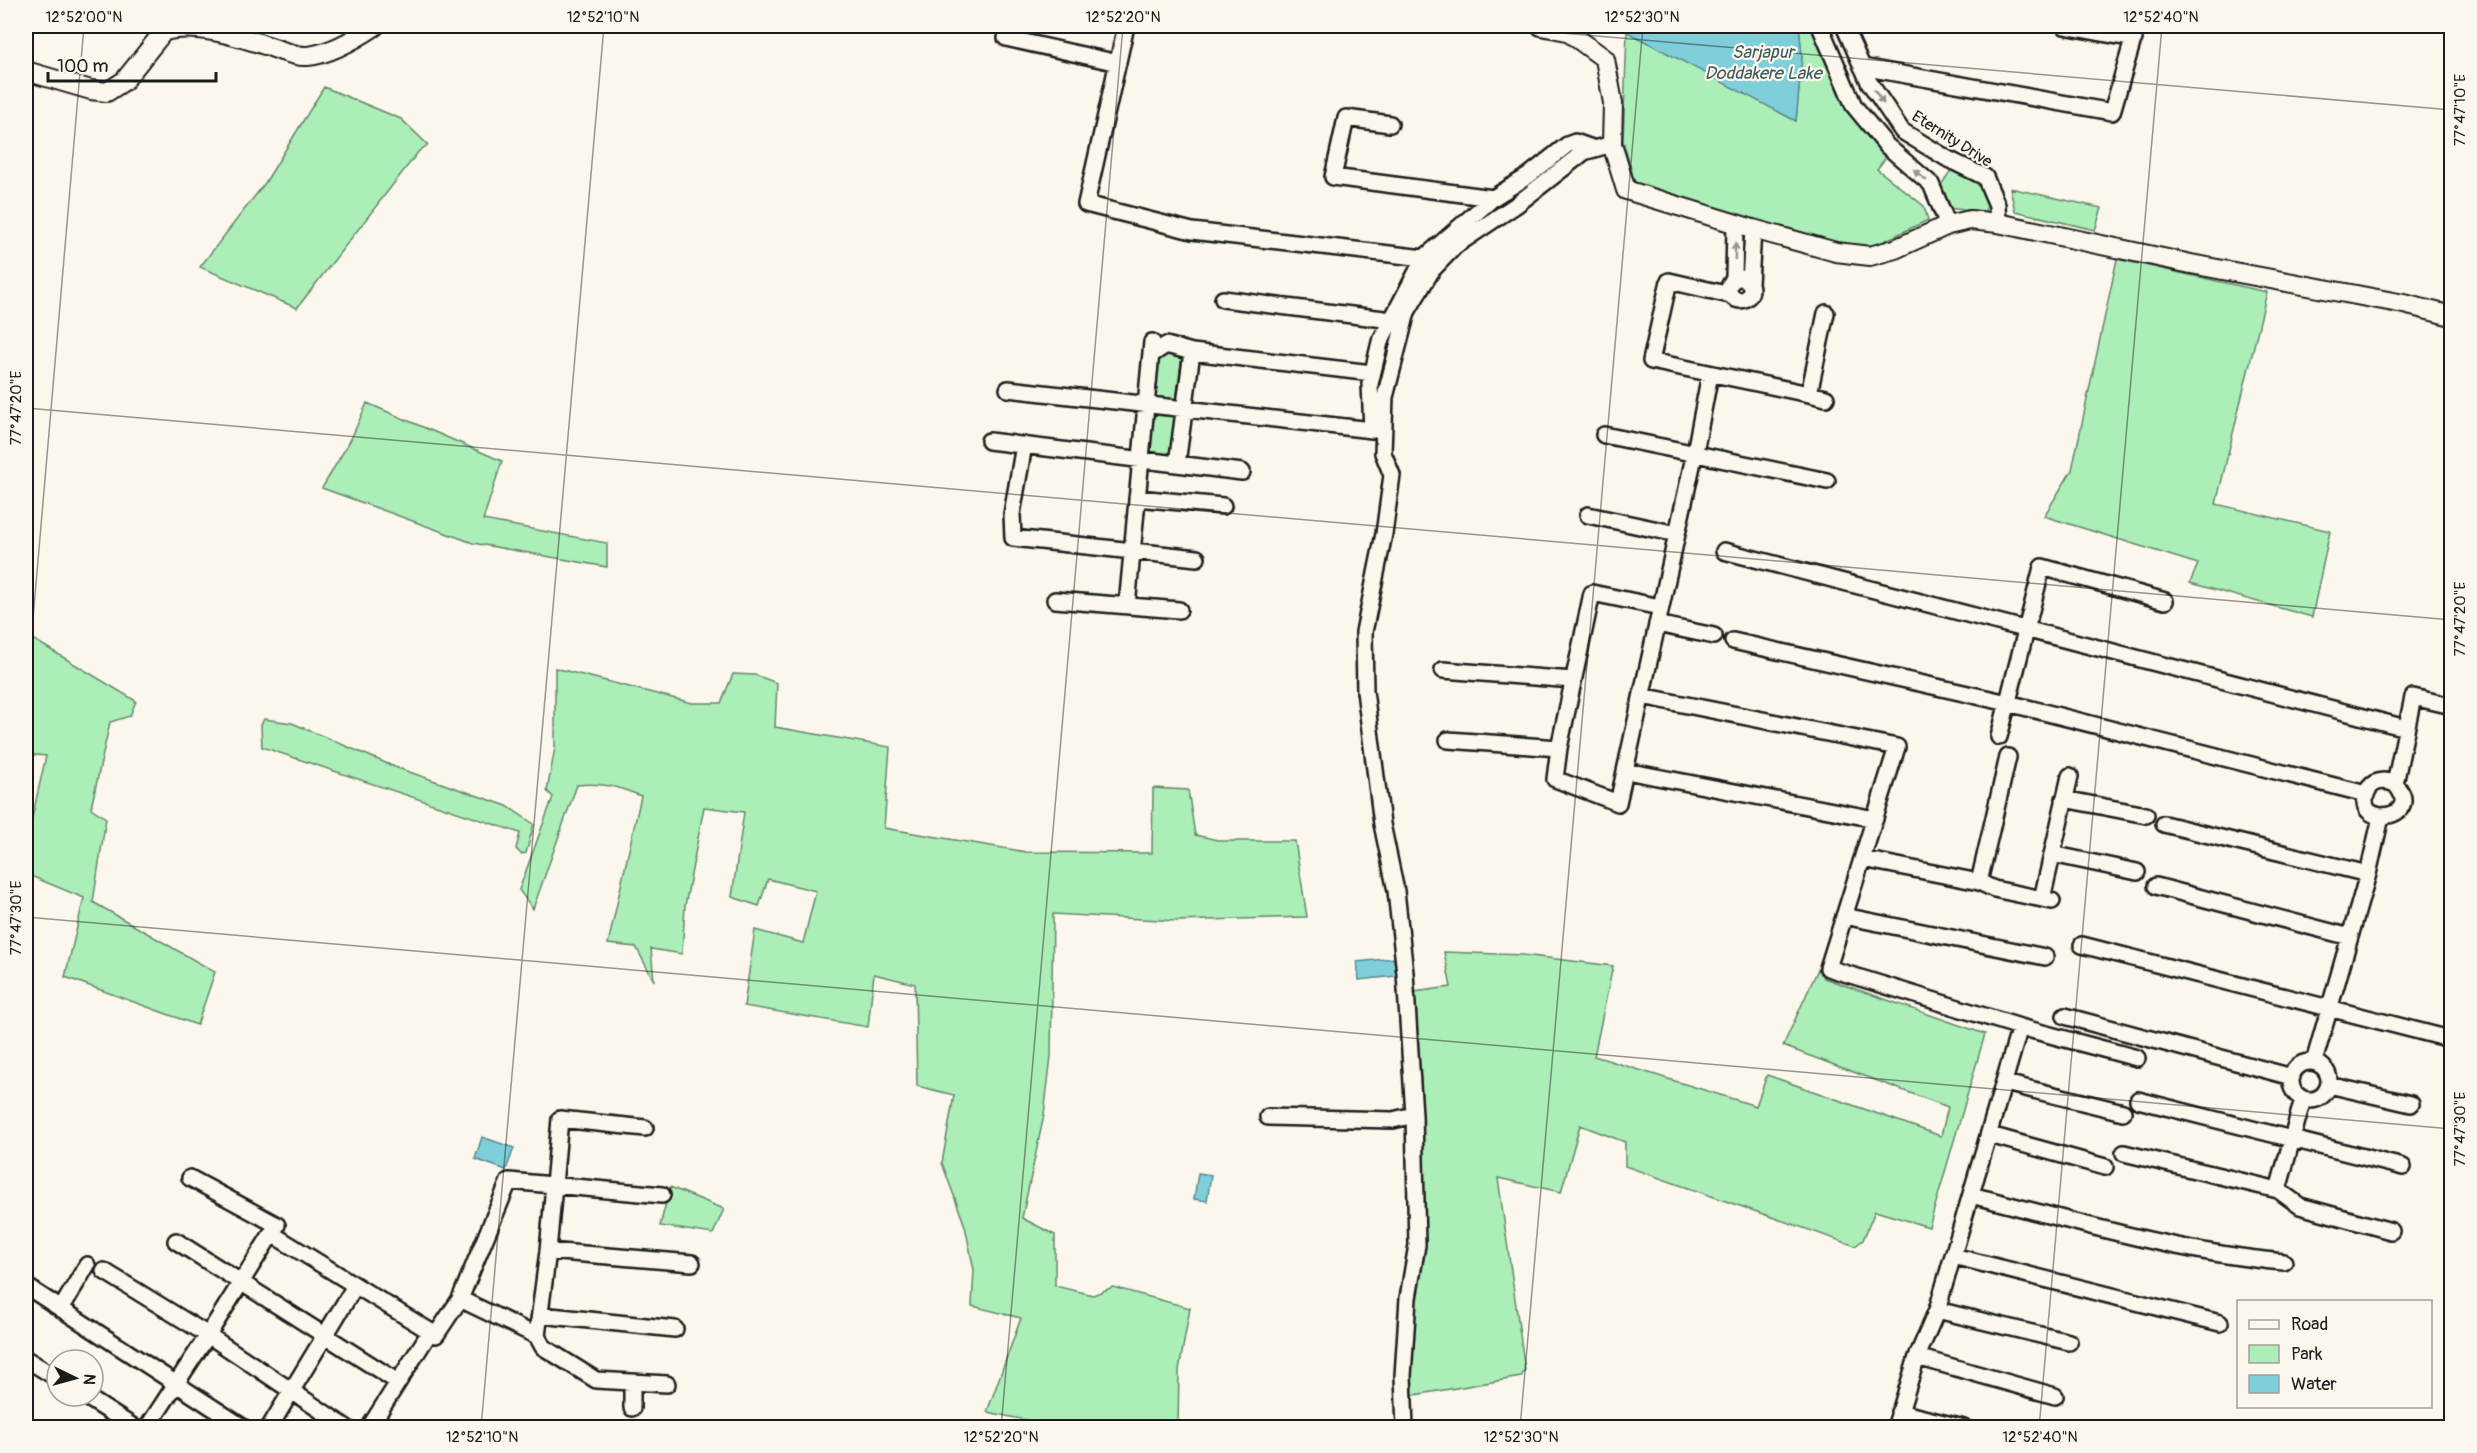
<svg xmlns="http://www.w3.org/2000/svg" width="2477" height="1453" font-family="Pangolin,sans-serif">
<rect width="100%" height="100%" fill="#fbf7ec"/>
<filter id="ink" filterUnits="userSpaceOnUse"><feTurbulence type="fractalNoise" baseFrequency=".0167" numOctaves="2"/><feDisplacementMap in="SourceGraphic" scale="12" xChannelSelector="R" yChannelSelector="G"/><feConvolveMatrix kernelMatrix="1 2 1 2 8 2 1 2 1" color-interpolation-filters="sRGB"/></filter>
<g filter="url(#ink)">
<path fill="#abeeb7" stroke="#64856a" stroke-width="1.5" d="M1799,26H1810L1846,101L1887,156L1877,169L1924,206L1928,220L1878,244L1855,248L1636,186L1623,141L1627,31L1796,121L1802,56Z
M324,87L401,119L428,145L419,151L297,308L200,267L265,183Z
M1951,170L1979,178L1988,200L1985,212L1946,208L1939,188Z
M2010,188L2102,208L2095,230L2015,211Z
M2117,259L2267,292L2216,504L2330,531L2312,617L2190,583L2198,564L2044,516L2072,470Z
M1161,345L1183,348L1176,401L1154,398Z
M367,403L502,461L483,520L607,543V567L473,543L322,488L351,439Z
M1152,409L1176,413L1170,457L1146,454Z
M26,635L136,701L130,716L110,722L91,808L106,818L93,902L215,972L197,1025L65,977L84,898L26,874V845L46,756L26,754Z
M555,668L692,703H721L733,674L755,675L777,683L775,727L890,747L884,828L1026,852L1152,853L1153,788L1188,790L1195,835L1222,841H1295L1307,917L1177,921L1053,914L1051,1056L1044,1115L1022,1218L1055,1235V1286L1093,1295L1113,1287L1190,1308L1179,1370L1178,1427H1046L1035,1422L987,1412L1021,1318L972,1306L974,1270L965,1226L942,1163L954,1095L917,1086L915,984L874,974L868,1027L744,1006L755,930L803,943L816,891L768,879L759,906L732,897L744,812L704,807L685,906L682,954L651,949L654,981L636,947L608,944L641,796C619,787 601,782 577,785L533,909L519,890L553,797L547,791L555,748Z
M264,719L292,723L395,767L507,806L534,824L526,853L521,854L516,849L520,833L262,747L261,725Z
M1444,952L1523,955L1613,966L1594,1056L1756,1106L1767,1075L1941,1136L1948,1107L1783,1046L1818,969L1824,978L1985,1034L1929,1227L1875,1211L1863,1240L1855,1246L1625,1166V1142L1580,1125L1561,1192L1498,1178L1525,1370L1521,1377L1408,1396L1421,1105L1414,992L1451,987Z
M670,1187L724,1209L713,1234L660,1226Z"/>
<path fill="#7fcfdb" stroke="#57878f" stroke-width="1.5" d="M1616,26H1799L1802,56L1796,121Z
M1394,958L1396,976L1359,980L1357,962Z
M482,1137L514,1148L506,1170L475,1159Z
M1198,1173L1211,1175L1207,1201L1194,1199Z"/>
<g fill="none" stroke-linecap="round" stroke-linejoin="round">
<defs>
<path id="minor" d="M1126,26L1086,204L1192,231L1424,258L1493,198L1528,176L1567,145L1575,142L1595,149
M1820,26L1854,106L1887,146L1931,184L1948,225
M1844,26L1869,82L1902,131L1948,159L1985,177L1997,205L1998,223
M2064,26L2134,39
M1006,38L1118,63
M1862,67L2112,112L2137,26
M1390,124L1346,118L1333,177L1493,198
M1729 289a11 11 0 1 1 22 0a11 11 0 1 1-22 0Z
M1734,279L1735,224
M1750,284L1753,229
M1730,295L1669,281L1651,361L1809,394L1826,313
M1223,299L1392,320
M1151,355L1166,345L1192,352L1372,373
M1008,389L1372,430L1370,384L1380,342L1424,258
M1809,394L1826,398
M1604,435L1827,481
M989,441L1242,472
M1024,445L1012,514L1013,538L1197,558
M1177,464L1192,352
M1137,498L1223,506
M1588,515L1677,534
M1724,551L2406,728
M1055,600L1179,610
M1127,606L1152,342
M1660,607L1592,593L1559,748L1555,779L1618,803L1695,452L1710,374
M1657,624L1714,636
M1733,641L2008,703L2366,794
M1443,670L1573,680
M1642,696L1897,747L1828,968L2020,1027L2137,1058
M1999,737L2042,567L2165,601
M1448,740L1559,748
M1626,771L1875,819
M2395,784C2385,779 2372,780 2367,792C2352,830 2427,819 2395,784L2413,697L2452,706
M2064,799L2146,815
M2164,824L2368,874
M2052,854L2137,872
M1863,859L1979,882L1994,889L2052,901
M1979,882L2008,757
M2156,886L2350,937
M2042,899L2070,776
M1844,916L2045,957
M2082,945L2442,1037
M2065,1016L2292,1077
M2314,1062L2368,874L2381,817
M2291 1081a19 19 0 1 1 38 0a19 19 0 1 1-38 0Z
M2005,1083L2123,1112
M2329,1085L2411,1104
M2138,1100L2403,1167
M1268,1117L1393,1120L1414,1115
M1990,1135L2105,1167
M2124,1153L2278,1190L2300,1206L2391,1231
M2278,1190L2303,1099
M1971,1195C2074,1221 2178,1253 2284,1262
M272,1234L436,1335L460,1299L509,1181L662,1195
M176,1241L398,1382
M548,1251L692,1263
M1953,1256L2220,1323
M104,1271L208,1335L347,1428
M26,1286L244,1428
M460,1299L537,1336L543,1347L596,1380L667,1384
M61,1309L87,1265
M1937,1310L2069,1342
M541,1315L675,1329
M537,1336L548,1251L560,1119L645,1128
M1917,1357L2055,1396
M26,1359L57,1378
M85,1396L135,1428
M632,1408V1383
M1899,1412L1964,1428
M147,1428L208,1335L277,1225L190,1178
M269,1428L355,1286
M369,1428L430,1332
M1405,1428L1403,1376L1408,1298L1417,1245L1414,1115L1405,973L1396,891L1382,824L1365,691L1364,632L1384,534L1392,475L1383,453L1385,397L1407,312L1432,270L1455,246L1516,205L1584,152L1612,144
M1895,1428L1917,1357L1937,1310L2020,1027"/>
<path id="major" d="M1541,26L1567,31L1605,59L1613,103L1612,144L1626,190L1753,229L1836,252L1870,256L1895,249L1948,225L1970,220L1998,223L2191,264L2404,304L2452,316
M26,71L91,90L107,92L124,81L164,31C197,23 237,36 268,46C279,50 296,57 308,56C330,54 357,38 375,26"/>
</defs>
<use href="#minor" stroke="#1c1c1c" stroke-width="20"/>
<use href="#major" stroke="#1c1c1c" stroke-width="22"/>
<use href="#minor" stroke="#fbf7ec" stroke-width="15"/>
<use href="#major" stroke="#fbf7ec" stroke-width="18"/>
</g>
<defs><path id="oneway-solid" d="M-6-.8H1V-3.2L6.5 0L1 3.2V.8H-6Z" transform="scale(1.5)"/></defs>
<g fill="#97948e">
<use href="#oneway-solid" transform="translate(1879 97) rotate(56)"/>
<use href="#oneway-solid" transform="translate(1920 175) rotate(-139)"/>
<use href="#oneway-solid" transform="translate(1735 251) rotate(-89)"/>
</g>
</g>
<path fill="none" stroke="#1c1c1c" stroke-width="1.5" stroke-opacity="0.45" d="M1482,26L2452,110M26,408L2452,620M26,700L84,26M26,917L2452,1129M26,1427L33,1428M481,1428L604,26M1001,1428L1123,26M1520,1428L1643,26M2039,1428L2162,26"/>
<g text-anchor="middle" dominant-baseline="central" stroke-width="4.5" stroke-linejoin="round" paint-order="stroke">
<g font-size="16" fill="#1c1c1c" stroke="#fbf7ec">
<text transform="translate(1952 139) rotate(32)">Eternity Drive</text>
</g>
<g font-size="18" font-style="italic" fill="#3f5b5f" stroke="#fbf7ec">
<text x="1763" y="52">Sarjapur<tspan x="1763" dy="21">Doddakere Lake</tspan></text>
</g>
</g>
<rect width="2477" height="1453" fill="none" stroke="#fbf7ec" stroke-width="66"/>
<rect x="2237" y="1300" width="195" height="108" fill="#fbf7ec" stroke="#a29f99" stroke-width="1.5"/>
<rect x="2249" y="1320" width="30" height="9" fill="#fbf7ec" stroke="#a29f99" stroke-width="1.5"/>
<text x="2291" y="1330" font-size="18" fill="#1c1c1c">Road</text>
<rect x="2249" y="1345" width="30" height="18" fill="#abeeb7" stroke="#a29f99" stroke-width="1.5"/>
<text x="2291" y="1360" font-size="18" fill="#1c1c1c">Park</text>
<rect x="2249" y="1375" width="30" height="18" fill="#7fcfdb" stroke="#a29f99" stroke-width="1.5"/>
<text x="2291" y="1390" font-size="18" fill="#1c1c1c">Water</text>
<g transform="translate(75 1378) rotate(95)"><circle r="28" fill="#fbf7ec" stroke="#a29f99" stroke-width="1.5"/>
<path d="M0-4.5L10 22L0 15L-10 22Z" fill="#1c1c1c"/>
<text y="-9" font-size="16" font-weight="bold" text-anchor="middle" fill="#1c1c1c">N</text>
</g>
<path d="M48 72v9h168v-9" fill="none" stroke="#1c1c1c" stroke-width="3"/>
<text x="57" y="72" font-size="18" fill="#1c1c1c" stroke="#fbf7ec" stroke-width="4.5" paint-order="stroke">100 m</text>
<rect x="33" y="33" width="2411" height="1387" fill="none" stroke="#1c1c1c" stroke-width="2"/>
<g font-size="15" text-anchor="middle" fill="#1c1c1c">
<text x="84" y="22">12°52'00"N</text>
<text x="603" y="22">12°52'10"N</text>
<text x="1123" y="22">12°52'20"N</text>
<text x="1642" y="22">12°52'30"N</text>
<text x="2161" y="22">12°52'40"N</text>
<text transform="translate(2460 110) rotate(-90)" y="5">77°47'10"E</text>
<text transform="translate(16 408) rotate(-90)" y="5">77°47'20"E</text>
<text transform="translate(2460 619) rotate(-90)" y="5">77°47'20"E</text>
<text transform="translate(16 918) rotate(-90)" y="5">77°47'30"E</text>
<text transform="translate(2460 1129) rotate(-90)" y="5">77°47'30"E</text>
<text x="482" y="1442">12°52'10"N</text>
<text x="1001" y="1442">12°52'20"N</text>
<text x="1521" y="1442">12°52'30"N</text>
<text x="2040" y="1442">12°52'40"N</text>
</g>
</svg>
